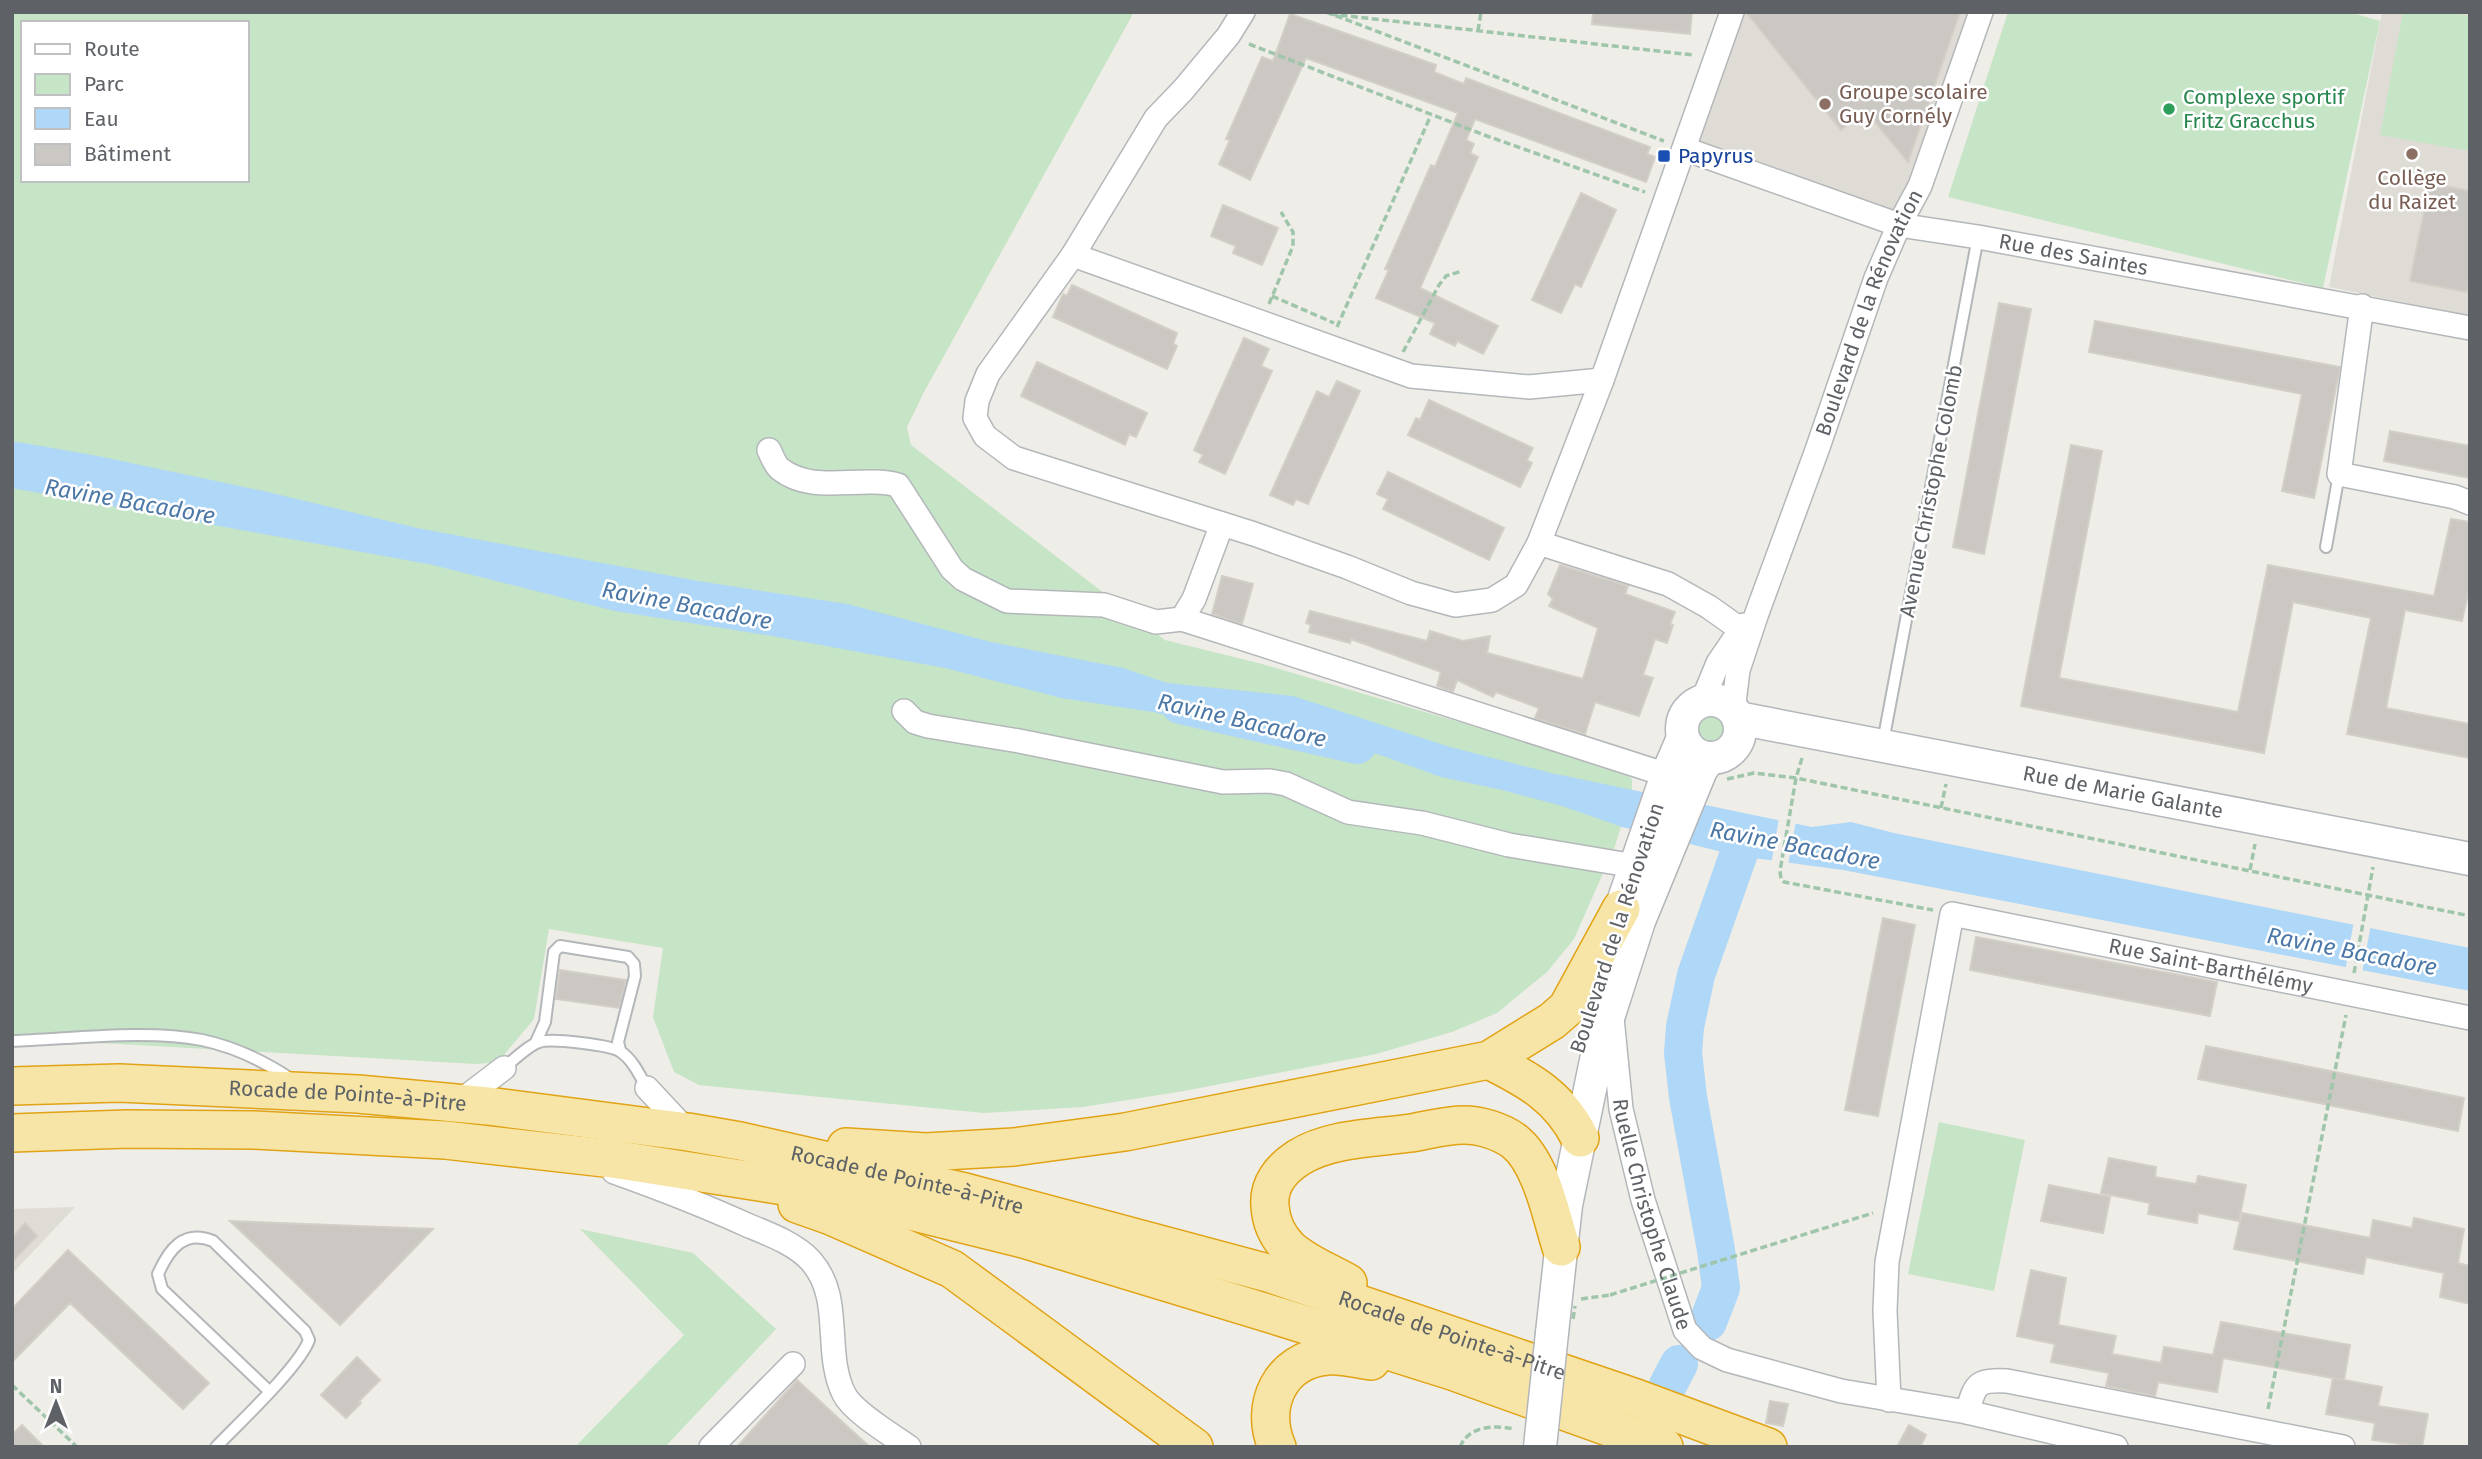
<svg xmlns="http://www.w3.org/2000/svg" width="2482" height="1459" font-family="'Fira Sans',sans-serif">
<rect width="100%" height="100%" fill="#efede7"/>
<path fill="#dfdcd5" d="M1732,12H1981L1899,225L1685,149Z
M2382,12H2470V316L2329,287Z
M75,1207L12,1274V1209Z"/>
<path fill="#c6e4c6" fill-rule="evenodd" d="M12,12H1134L924,392L907,427L911,445L1165,640L1262,664L1622,770L1632,779V791L1615,846L1574,939L1547,972L1497,1013L1452,1032L1376,1054L1184,1091L1083,1107L984,1113L699,1085L674,1072L653,1017L663,948L549,929L534,1019L498,1062L476,1064L12,1038ZM23,23H247V180H23Z
M2008,12H2349L2380,21L2323,288L1948,197Z
M2403,12H2447L2470,16V151L2380,135Z
M1693 730a16 16 0 1 1 32 0a16 16 0 1 1-32 0Z
M1939,1122L2025,1140L1994,1291L1908,1274Z
M580,1229L693,1253L776,1329L665,1447H575L684,1335Z"/>
<path fill="#afd7f7" d="M12,441L98,456L268,492L417,528L698,581L847,604L991,642L1123,668L1167,683L1293,696L1450,747L1551,773L1812,827L1851,822L1894,833L2470,948V991L1843,870L1738,856L1622,827L1562,806L1502,790L1441,777L1383,756L1305,733L1231,717L1217,727L1153,712L1061,698L945,668L772,636L615,611L433,565L12,488Z"/>
<path fill="#efede7" d="M1779,818L1796,821L1788,865H1771Z
M2354,921L2371,924L2362,974L2345,971Z"/>
<g fill="none" stroke-linecap="round" stroke-linejoin="round">
<path stroke="#afd7f7" stroke-width="38" d="M1180,705L1357,745
M1708,1322L1721,1288L1716,1250L1688,1097L1683,1053L1685,1027L1696,975L1745,836
M1667,1387L1679,1364"/>
</g>
<path fill="#cbc8c4" stroke="#d3cfc6" stroke-width="2" d="M1593,12H1692L1690,34L1592,24Z
M1746,12H1960L1908,162L1865,110L1841,130Z
M1290,14L1436,65L1434,72L1464,84L1466,78L1650,147L1647,154L1655,157L1646,182L1475,119L1466,140L1474,144L1470,153L1478,157L1420,288L1498,326L1483,354L1457,341L1455,346L1430,334L1435,323L1376,298L1389,270L1385,269L1431,165L1435,167L1458,113L1306,58L1250,180L1219,164L1230,140L1226,139L1262,57L1273,61Z
M2430,183L2470,191V276L2467,292L2410,281Z
M1581,193L1616,210L1581,287L1575,284L1561,313L1532,300Z
M1223,205L1278,228L1262,265L1233,253L1236,246L1211,236Z
M1072,285L1177,333L1173,344L1177,346L1167,369L1053,317L1063,294L1067,296Z
M1999,303L2031,309L1984,554L1953,547Z
M2095,321L2340,367L2314,498L2282,491L2302,394L2089,352Z
M1244,338L1269,349L1261,366L1272,371L1225,474L1199,462L1203,455L1194,450Z
M1037,362L1147,413L1136,437L1129,434L1125,445L1021,396Z
M1337,381L1360,391L1308,504L1296,499L1293,505L1270,495L1317,391L1329,397Z
M1429,400L1533,448L1527,460L1532,463L1520,487L1408,435L1416,418L1420,420Z
M2390,431L2470,446V478L2384,461Z
M2071,445L2102,451L2059,678L2238,712L2268,565L2434,596L2451,519L2470,522V585L2462,621L2405,610L2386,708L2470,724V758L2347,734L2371,618L2293,602L2264,753L2021,706Z
M1388,472L1504,528L1489,560L1383,509L1388,499L1377,494Z
M1560,565L1628,586L1625,594L1675,612L1670,624L1673,625L1667,643L1655,639L1643,675L1653,678L1639,716L1595,702L1585,734L1535,718L1539,708L1496,692L1493,697L1457,680L1453,692L1437,686L1441,672L1351,639L1350,643L1309,632L1311,625L1306,623L1310,611L1427,641L1430,631L1463,641L1490,636L1487,653L1583,679L1598,628L1549,606L1553,599L1548,594Z
M1222,576L1253,584L1242,624L1212,614Z
M1883,918L1915,925L1878,1116L1845,1110Z
M1976,937L2217,982L2210,1016L1970,970Z
M560,970L626,980L619,1008L556,999Z
M2206,1046L2464,1098L2458,1131L2198,1079Z
M2109,1158L2156,1167L2155,1177L2196,1184L2198,1176L2246,1185L2239,1221L2198,1213L2197,1223L2148,1214L2150,1203L2101,1193Z
M2049,1185L2110,1197L2103,1233L2041,1221Z
M2242,1213L2370,1238L2373,1220L2412,1228L2414,1218L2464,1229L2458,1263L2470,1266V1304L2440,1297L2444,1273L2366,1257L2363,1274L2234,1249Z
M230,1221L433,1229L340,1325Z
M25,1223L37,1236L12,1262V1238Z
M68,1250L209,1383L183,1409L70,1303L12,1362V1309Z
M2031,1270L2066,1278L2058,1325L2116,1336L2112,1354L2161,1363L2164,1347L2213,1355L2221,1322L2350,1345L2344,1380L2223,1358L2217,1392L2158,1382L2155,1396L2106,1386L2109,1373L2051,1362L2055,1344L2017,1336Z
M357,1357L380,1380L359,1401L361,1403L346,1418L321,1395Z
M2333,1378L2382,1387L2378,1406L2428,1414L2422,1447L2372,1440L2375,1423L2326,1414Z
M797,1380L849,1428L870,1447H737Z
M1770,1401L1788,1404L1783,1426L1766,1423Z
M22,1425L44,1447H12V1435Z
M1909,1425L1926,1435L1920,1447H1897Z"/>
<g fill="none" stroke-linecap="round" stroke-linejoin="round">
<defs>
<path id="service" d="M2326,547L2339,474
M1883,742L1978,237
M12,1041C70,1039 147,1029 202,1040C235,1047 264,1061 291,1079
M536,1042L545,1022L554,952L560,946L628,957L634,964L635,976L618,1042L620,1050
M504,1068C514,1060 527,1046 539,1042C551,1038 612,1045 621,1052C633,1060 640,1076 647,1088
M216,1447C239,1423 299,1367 309,1340L305,1331L213,1241C184,1229 169,1249 158,1274L162,1289L269,1391"/>
<g id="minor">
<path d="M1243,12L1228,36L1183,90L1156,118L1073,255L988,374L977,401L975,418L985,436L1014,458L1254,534L1347,567L1411,593L1455,605L1492,600L1516,585L1539,543L1602,380L1732,12"/>
<path id="s1" d="M1685,149L1899,225L1978,237L2470,328"/>
<path d="M1073,255L1411,376L1529,387L1602,380"/>
<path d="M2362,306L2339,474L2455,497L2470,503"/>
<path d="M769,450C772,456 775,465 780,469C813,495 860,475 898,485L952,569L963,579L1007,601L1104,605L1156,622L1182,619L1194,599L1222,524"/>
<path d="M1539,543L1668,584L1709,607L1740,629"/>
<path d="M1182,619L1667,775"/>
<path d="M1702,702L1718,663L1744,625"/>
<path d="M904,711L915,722L928,726L1019,741L1223,782L1270,781L1286,784L1348,812L1422,823L1509,845L1635,866"/>
<path id="s2" d="M1733,711L1738,670L1757,613L1817,450L1876,278L1899,225L1920,186L1981,12"/>
<path id="s3" d="M1612,1018L1621,1109L1643,1200L1685,1330L1702,1348L1727,1360L1841,1391L1967,1412L2116,1447"/>
<path d="M647,1088L688,1132"/>
<path d="M458,1103L504,1068"/>
<path d="M614,1172C659,1188 703,1205 747,1225C769,1234 796,1244 811,1261C844,1298 823,1352 844,1394C853,1412 892,1435 909,1447"/>
<path id="s4" d="M1889,1400L1885,1311L1887,1262L1952,914L2470,1018"/>
<path d="M1967,1412C1976,1383 1976,1380 2007,1381L2343,1447"/>
<path d="M711,1447L793,1364"/>
</g>
<g id="secondary">
<circle cx="1711" cy="729" r="29"/>
<path id="s5" d="M1738,718L2470,859"/>
<path d="M1613,931L1667,775L1683,738"/>
<path d="M1552,1333L1566,1205L1599,1046L1639,921L1701,770L1709,758"/>
</g>
<g id="trunk">
<path d="M1489,1060C1529,1080 1560,1097 1580,1138"/>
<path id="s6" d="M12,1086L119,1083L358,1094L488,1106L688,1132L740,1141L965,1192L1271,1274L1636,1398L1768,1447"/>
<path d="M12,1133L127,1129L254,1130L445,1140L613,1159L854,1197L1027,1240L1287,1319L1452,1371L1664,1447"/>
<path d="M846,1147L926,1152L1014,1147L1125,1132L1489,1060L1552,1021L1567,1008L1621,909"/>
<path d="M797,1204L831,1216L952,1269L1194,1447"/>
<path d="M1348,1283C1329,1272 1305,1263 1289,1248C1277,1236 1271,1222 1270,1206C1268,1185 1281,1169 1298,1158C1329,1138 1375,1138 1411,1133C1428,1130 1446,1125 1464,1125C1480,1125 1500,1131 1514,1141C1541,1162 1551,1215 1561,1247"/>
<path d="M1277,1447C1259,1406 1280,1360 1327,1356C1342,1355 1357,1359 1371,1361"/>
</g>
</defs>
<use href="#service" stroke="#b4b7ba" stroke-width="14"/>
<use href="#minor" stroke="#b4b7ba" stroke-width="26"/>
<use href="#secondary" stroke="#b3b6ba" stroke-width="35"/>
<use href="#trunk" stroke="#e1a315" stroke-width="40"/>
<path stroke="#9fc5ab" stroke-width="3.5" stroke-dasharray="7 3.5" stroke-linecap="butt" d="M1326,12L1664,141
M1330,14L1693,55
M1478,31L1481,12
M1249,44L1487,136L1645,192
M1272,296L1334,323
M1269,304L1293,246V232L1281,212
M1337,327L1431,115
M1403,352L1439,285L1446,276L1462,271
M1802,758L1796,778L1780,871L1781,879L1784,882L1933,910
M1727,779L1754,773L1796,778L2470,916
M1941,808L1946,784
M2250,870L2255,844
M2354,973L2373,867
M1812,1232L1873,1213
M1581,1299L1610,1295
M12,1385L77,1447
M2268,1409L2346,1015
M1460,1447C1469,1425 1495,1425 1515,1429"/>
<use href="#service" stroke="#fff" stroke-width="10"/>
<use href="#minor" stroke="#fff" stroke-width="23"/>
<use href="#secondary" stroke="#fff" stroke-width="32"/>
<use href="#trunk" stroke="#f6e5a6" stroke-width="37"/>
<defs>
<path id="secondary-bridge" d="M1540,1447L1552,1333"/>
</defs>
<use href="#secondary-bridge" stroke="#b3b6ba" stroke-width="35" stroke-linecap="butt"/>
<path stroke="#9fc5ab" stroke-width="3.5" stroke-dasharray="7 3.5" stroke-linecap="butt" d="M1610,1295L1812,1232
M1573,1319L1575,1306"/>
<use href="#secondary-bridge" stroke="#fff" stroke-width="32"/>
</g>
<g fill="#8d6e63" stroke="#fff" stroke-width="2.5">
<circle cx="1825" cy="104" r="7"/>
<circle cx="2412" cy="154" r="7"/>
</g>
<circle fill="#2e9e5b" stroke="#fff" stroke-width="2.5" cx="2169" cy="109" r="7"/>
<rect fill="#1a4fb4" stroke="#fff" stroke-width="2.5" x="1657" y="149" width="14" height="14" rx="3.5"/>
<g text-anchor="middle" dominant-baseline="central" stroke-width="5" stroke-linejoin="round" paint-order="stroke">
<g font-size="21" fill="#785e54" stroke="#fff" text-anchor="start">
<text x="1839" y="92">Groupe scolaire<tspan x="1839" dy="24">Guy Cornély</tspan></text>
<text x="2412" y="178" text-anchor="middle">Collège<tspan x="2412" dy="24">du Raizet</tspan></text>
</g>
<g font-size="21" fill="#27864d" stroke="#fff" text-anchor="start">
<text x="2183" y="97">Complexe sportif<tspan x="2183" dy="24">Fritz Gracchus</tspan></text>
</g>
<g font-size="21" fill="#164399" stroke="#fff" text-anchor="start">
<text x="1678" y="156">Papyrus</text>
</g>
<g font-size="21" fill="#5e6266" stroke="#fff">
<text stroke="none"><textPath href="#s1" startOffset="404">Rue des Saintes</textPath></text>
<text stroke="none"><textPath href="#s2" startOffset="422">Boulevard de la Rénovation</textPath></text>
<text transform="translate(1931 491) rotate(-79)">Avenue Christophe Colomb</text>
<text stroke="none"><textPath href="#s5" startOffset="392">Rue de Marie Galante</textPath></text>
<text transform="translate(1617 928) rotate(-72)">Boulevard de la Rénovation</text>
<text stroke="none"><textPath href="#s4" startOffset="756">Rue Saint-Barthélémy</textPath></text>
<text stroke="none"><textPath href="#s6" startOffset="336">Rocade de Pointe-à-Pitre</textPath></text>
<text stroke="none"><textPath href="#s6" startOffset="903">Rocade de Pointe-à-Pitre</textPath></text>
<text stroke="none"><textPath href="#s3" startOffset="201">Ruelle Christophe Claude</textPath></text>
<text stroke="none"><textPath href="#s6" startOffset="1470">Rocade de Pointe-à-Pitre</textPath></text>
</g>
<g font-size="23" font-style="italic" fill="#4c78a8" stroke="#fff">
<text transform="translate(130 501) rotate(10)">Ravine Bacadore</text>
<text transform="translate(687 605) rotate(11)">Ravine Bacadore</text>
<text transform="translate(1242 720) rotate(13)">Ravine Bacadore</text>
<text transform="translate(1795 845) rotate(11)">Ravine Bacadore</text>
<text transform="translate(2352 951) rotate(11)">Ravine Bacadore</text>
</g>
</g>
<rect width="2482" height="1459" fill="none" stroke="#5e6266" stroke-width="28"/>
<rect x="21" y="21" width="228" height="161" fill="#ffffff" stroke="#bfc0c2" stroke-width="2"/>
<rect x="35" y="44" width="35" height="10" fill="#ffffff" stroke="#bfc0c2" stroke-width="2"/>
<text x="84" y="56" font-size="21" fill="#5e6266">Route</text>
<rect x="35" y="74" width="35" height="21" fill="#c6e4c6" stroke="#bfc0c2" stroke-width="2"/>
<text x="84" y="91" font-size="21" fill="#5e6266">Parc</text>
<rect x="35" y="108" width="35" height="21" fill="#afd7f7" stroke="#bfc0c2" stroke-width="2"/>
<text x="84" y="126" font-size="21" fill="#5e6266">Eau</text>
<rect x="35" y="144" width="35" height="21" fill="#cbc8c4" stroke="#bfc0c2" stroke-width="2"/>
<text x="84" y="161" font-size="21" fill="#5e6266">Bâtiment</text>
<g transform="translate(56 1403)" stroke="#ffffff" stroke-width="5" paint-order="stroke">
<path d="M0-5L12 26L0 18L-12 26Z" fill="#5e6266"/>
<text y="-10" font-size="19" font-weight="bold" text-anchor="middle" fill="#5e6266">N</text>
</g>
</svg>
